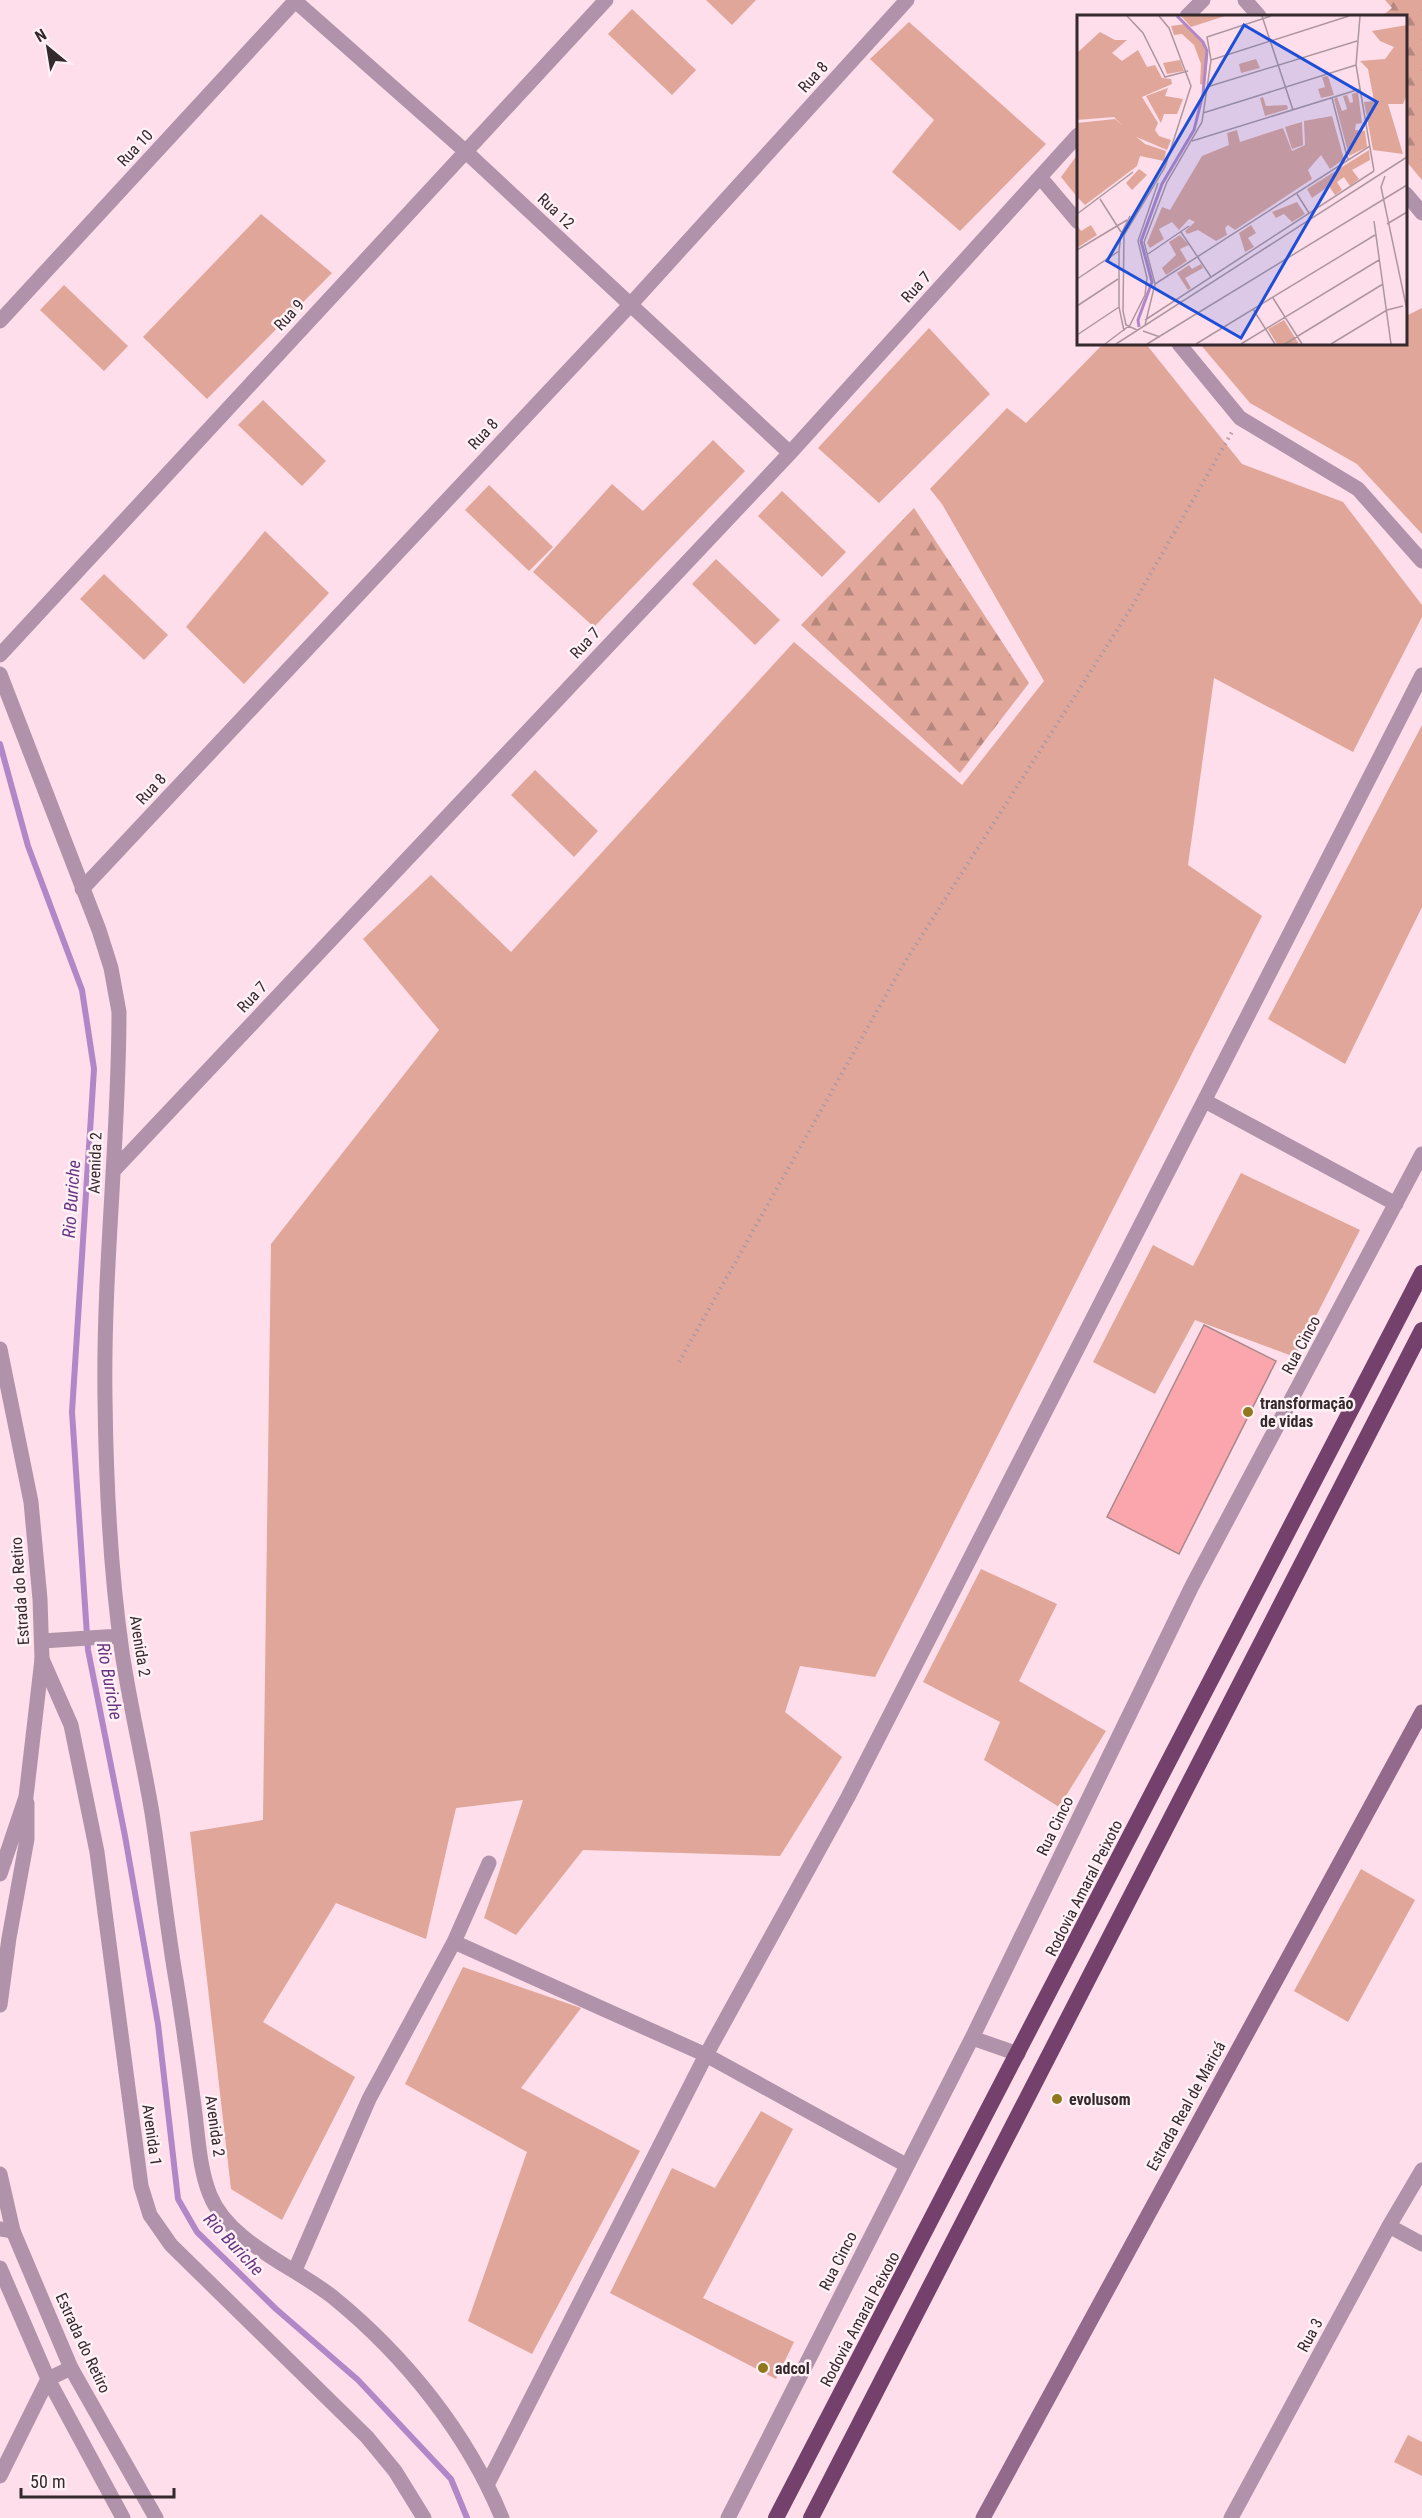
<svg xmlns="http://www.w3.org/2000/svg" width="1422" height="2518" font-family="'Roboto Condensed',sans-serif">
<defs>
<pattern id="forest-firs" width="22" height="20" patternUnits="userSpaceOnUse" patternTransform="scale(1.5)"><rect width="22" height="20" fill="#e0a699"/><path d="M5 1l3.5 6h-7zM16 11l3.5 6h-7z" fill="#b6877d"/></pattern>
</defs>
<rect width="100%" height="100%" fill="#fedeea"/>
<path fill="#e0a699" d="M706,0H756L732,25Z
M632,9L696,70L672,95L608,34Z
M909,22L1046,144L960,231L892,172L934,120L870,59Z
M1078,154V198L1061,177Z
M261,214L332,273L207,399L143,337Z
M64,285L128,346L104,371L40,310Z
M1422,308V534L1357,464L1250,403L1200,344H1406V316Z
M929,328L990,394L879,503L818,448Z
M1103,344H1146L1242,464L1343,502L1422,605V617L1353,752L1214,678L1188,865L1262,916L875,1677L800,1666L785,1712L842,1757L780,1856L583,1850L516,1935L484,1918L523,1800L456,1808L426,1939L336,1903L263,2022L355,2077L282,2220L231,2189L190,1832L263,1820L271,1244L439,1030L363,939L431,875L511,952L794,642L962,785L1044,681L942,504L930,489L1007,408L1026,423Z
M263,400L326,461L302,486L238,425Z
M713,440L745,471L594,627L533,572L612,484L643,511Z
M489,485L553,547L529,571L465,510Z
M782,491L846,552L822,577L758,516Z
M265,531L329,593L244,684L186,627Z
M716,559L780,620L755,645L692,584Z
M104,574L168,635L144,660L80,599Z
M1422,725V907L1345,1064L1268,1019Z
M535,770L598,831L574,857L511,795Z
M1241,1173L1360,1230L1295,1357L1195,1320L1155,1394L1093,1362L1153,1245L1193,1266Z
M981,1569L1057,1604L1019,1681L1106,1731L1059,1807L984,1760L1000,1722L923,1682Z
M1361,1869L1415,1900L1348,2022L1294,1991Z
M463,1967L581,2008L521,2088L640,2151L532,2354L468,2321L527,2152L405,2084Z
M761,2111L793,2129L703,2298L794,2342L776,2379L610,2293L672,2168L715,2188Z
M1408,2435L1422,2442V2476L1394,2462Z"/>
<path fill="url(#forest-firs)" d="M1385,0H1422V180L1406,161V16H1382L1392,8Z
M914,508L1029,683L960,773L801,625Z"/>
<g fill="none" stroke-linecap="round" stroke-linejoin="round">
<path stroke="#b187c8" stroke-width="6" d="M0,744L28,846L82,990L94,1069L72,1412L88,1650L125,1836L158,2024L178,2199L197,2232L276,2309L358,2380L451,2479L467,2518"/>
</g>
<path fill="#fba5ad" stroke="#a9898b" stroke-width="1.5" d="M1204,1325L1276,1361L1179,1554L1107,1517Z"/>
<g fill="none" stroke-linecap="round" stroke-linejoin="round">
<path stroke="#b098a1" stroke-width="4" stroke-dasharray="1.5 4.5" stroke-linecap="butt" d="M679,1362L903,965L1128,613L1232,432"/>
<path stroke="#b093aa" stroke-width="15" d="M294,0L464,150L790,453
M1245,0L1259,16
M1187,16L1203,0
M1040,177L1078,222
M1406,194L1422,213
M0,321L296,0
M1179,344L1240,418L1358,489L1422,561
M0,655L606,0
M0,674L99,930L111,968L119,1012C119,1141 103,1269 105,1398C106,1482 110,1569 122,1652C130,1706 143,1759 152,1813C160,1865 166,1917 174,1968C182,2014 188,2060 194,2106C198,2135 199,2168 210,2195C229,2243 296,2267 334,2298C405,2356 467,2433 502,2518
M82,889L631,304L907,0
M1205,1101L1396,1204
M113,1171L790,453L1078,135
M42,1641L120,1636
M42,1659L71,1725L97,1852L141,2186L150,2215L171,2245L367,2437L395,2471L424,2518
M454,1942L706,2055L906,2165
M972,2038L1018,2054
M1389,2226L1422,2244
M0,2229L13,2231
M295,2270L369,2099L454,1942L489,1863
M0,2476L48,2379L71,2368
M488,2483L706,2055L848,1797L1422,675
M728,2518L972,2038L1192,1586L1422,1154
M1231,2518L1389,2226L1422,2170"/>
<path stroke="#b093aa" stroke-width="15" d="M0,1349L31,1502L40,1599L42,1659L26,1797L0,1874
M0,2005L9,1938L27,1839V1803
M0,2174L13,2231L71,2368L156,2518
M0,2268L48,2379L123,2518"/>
<path stroke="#936a8c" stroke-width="15" d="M983,2518L1422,1712"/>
<path stroke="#74406c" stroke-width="16" d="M776,2518L1422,1273
M811,2518L1422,1330"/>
</g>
<g fill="#90781e" stroke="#fff1f6" stroke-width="2">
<circle cx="1248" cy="1412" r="6"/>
<circle cx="1057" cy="2099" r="6"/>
<circle cx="763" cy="2368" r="6"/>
</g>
<g text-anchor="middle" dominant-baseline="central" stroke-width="5" stroke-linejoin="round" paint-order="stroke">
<g font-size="16" fill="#34292d" stroke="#fff1f6">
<text transform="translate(813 77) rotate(-48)">Rua 8</text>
<text transform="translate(135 148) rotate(-47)">Rua 10</text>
<text transform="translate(556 211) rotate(43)">Rua 12</text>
<text transform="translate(916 287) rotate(-48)">Rua 7</text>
<text transform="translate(289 315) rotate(-47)">Rua 9</text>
<text transform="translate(483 434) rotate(-47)">Rua 8</text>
<text transform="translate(585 643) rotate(-47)">Rua 7</text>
<text transform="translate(151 789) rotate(-47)">Rua 8</text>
<text transform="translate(252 997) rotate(-47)">Rua 7</text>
<text transform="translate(95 1163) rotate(-88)">Avenida 2</text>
<text transform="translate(1301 1345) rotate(-62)">Rua Cinco</text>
<text transform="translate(20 1591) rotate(-94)">Estrada do Retiro</text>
<text transform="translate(140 1646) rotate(81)">Avenida 2</text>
<text transform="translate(1055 1826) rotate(-64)">Rua Cinco</text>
<text transform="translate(1084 1888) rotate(-63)">Rodovia Amaral Peixoto</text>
<text transform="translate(1186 2106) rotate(-61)">Estrada Real de Maricá</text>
<text transform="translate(215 2126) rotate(82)">Avenida 2</text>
<text transform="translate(152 2135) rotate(82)">Avenida 1</text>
<text transform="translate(838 2261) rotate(-63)">Rua Cinco</text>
<text transform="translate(860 2319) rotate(-62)">Rodovia Amaral Peixoto</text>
<text transform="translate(1310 2335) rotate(-62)">Rua 3</text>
<text transform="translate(83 2343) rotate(65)">Estrada do Retiro</text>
</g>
<g font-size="16" font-weight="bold" fill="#34292d" stroke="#fff1f6" text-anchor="start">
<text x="1260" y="1403">transformação<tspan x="1260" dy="18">de vidas</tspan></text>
<text x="1069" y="2099">evolusom</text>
<text x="775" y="2368">adcol</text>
</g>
<g font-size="18" font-style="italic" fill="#693583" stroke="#fff1f6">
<text transform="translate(71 1199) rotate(-86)">Rio Buriche</text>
<text transform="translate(110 1681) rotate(80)">Rio Buriche</text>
<text transform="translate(234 2244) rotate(47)">Rio Buriche</text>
</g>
</g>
<g transform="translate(1077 15)">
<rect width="330" height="330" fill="#fedeea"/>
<path d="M104,1H148L114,12ZM23,17L38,25H50L35,38L45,46L61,35L70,52L78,50L85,63L94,64L95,69L65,82L81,108L78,115L82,121L94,125L90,135L55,120L37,102L0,105V38ZM179,44L183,53L164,58L162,49ZM103,45L107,56L90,59L86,48ZM251,61L257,80L244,83L241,74L248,72L245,62ZM281,77L285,108L279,109L278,115L288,116L290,132L272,141L257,84L260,82L265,96L270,94L266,81L270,80L273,88L276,87L275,79ZM186,82L189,91L210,90L211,94L188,101L183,83ZM255,101L267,144L253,154L244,140L231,155L235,164L158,215L151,210L148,213L150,220L139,226L121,215L110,219L108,216L118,207L112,204L102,215L95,207L82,214L87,224L73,233L70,228L85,192L93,195L125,141L152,130L150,118L160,115L163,127L206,113L215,136L228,130L227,106ZM292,135L293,145L275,155L282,164L273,171L267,162L260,167L265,175L258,180L252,171L235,183L230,174ZM62,154L70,160L55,175L49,168ZM220,187L228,199L215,207L207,199L199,203L195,197ZM0,210L4,216L14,210L20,220L0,233ZM174,210L179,218L171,223L177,232L168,237L162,218ZM103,220L112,230L103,234L110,246L89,260L85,253L99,240L92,227ZM124,249L126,253L108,263L114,273L111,275L100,258L112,250L115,254ZM207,305L222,329H200L191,314Z" fill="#e0a699"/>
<path d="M108,9L126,25L131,40L128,70L123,69L124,49L117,30L105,19L97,20L94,11ZM330,10V79L326,89H311L326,139L296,135L287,87L297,86L291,54L283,46L308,44L317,32L303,26L295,16ZM91,73L88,81L106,84L100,99H87L84,108L69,81ZM38,104L68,129L89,136L87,146L63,141L60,151L8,190L0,182V108ZM225,107L226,130L215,134L208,112Z" fill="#e0a699"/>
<path fill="none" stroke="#b187c8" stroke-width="3" d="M62,312L61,305L75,267L64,226L85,169L117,115L126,79L130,36L126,27L100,1"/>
<path fill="none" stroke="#ad969e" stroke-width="1.5" d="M50,1L66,18L88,62L111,56M185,1L216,95M283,1L279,50L297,156M134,45L272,1M130,72L280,26M255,83L271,145M126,98L279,50M115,126L283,74M308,161L304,172L330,295M220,179L232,198M23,184L44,217M0,199L56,157M297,206L314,329M310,209L330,197M104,217L134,262M0,235L50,205M71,239L112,211M0,264L42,236M78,269L293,131M196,283L225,329M0,291L41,264M176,294L198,329M68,305L297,156M68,310L78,269L67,227L90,167L125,107L134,45L130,22L194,1M60,315L49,310L46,296L47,220L88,152L114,71L92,13L82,1M47,316L42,292V236L44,219L53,201M66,316L83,322M0,320L42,292M28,329L53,310L68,280L70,263L61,226L81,168M39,329L330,142M70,329L330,170M119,329L298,220M164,329L302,245M208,329L306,269M254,329L310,295L326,291"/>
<path fill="#1d4ed8" fill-opacity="0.15" stroke="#1d4ed8" stroke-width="3" d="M167,10L300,87L164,323L30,246Z"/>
<rect width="330" height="330" fill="none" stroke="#34292d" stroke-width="3"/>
</g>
<g transform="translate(48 48) rotate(330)" stroke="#fff1f6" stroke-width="4.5" paint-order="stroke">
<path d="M0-4.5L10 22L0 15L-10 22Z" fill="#34292d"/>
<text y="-9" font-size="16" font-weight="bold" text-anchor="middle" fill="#34292d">N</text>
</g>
<path d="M21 2488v9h153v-9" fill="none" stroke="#34292d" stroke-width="3"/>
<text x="30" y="2488" font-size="18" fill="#34292d" stroke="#fff1f6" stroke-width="4.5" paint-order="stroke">50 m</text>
</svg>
